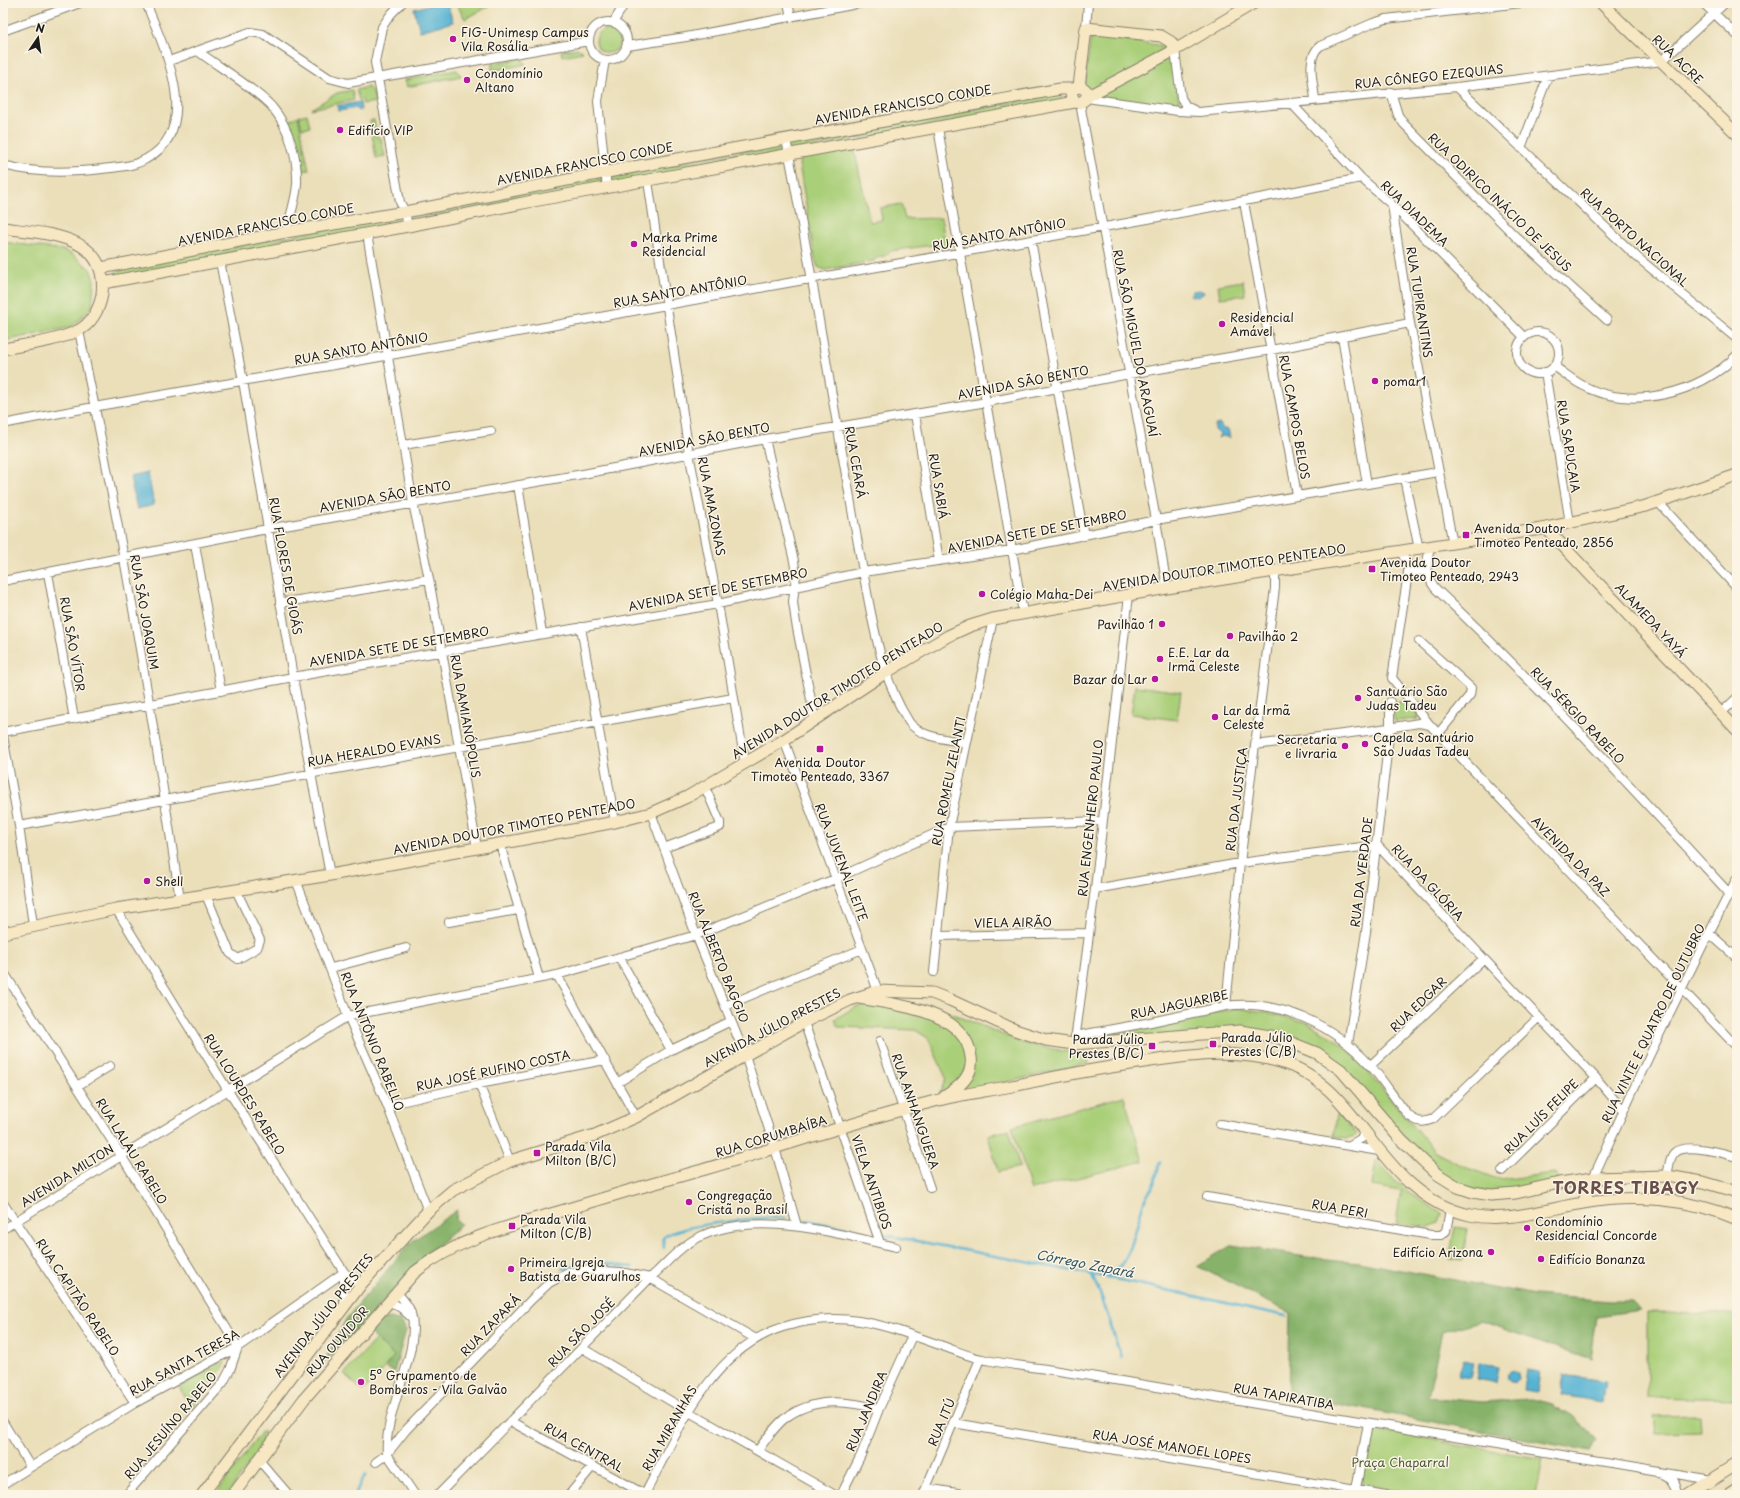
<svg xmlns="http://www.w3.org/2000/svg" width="1740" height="1498" font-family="'Playpen Sans',sans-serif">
<rect width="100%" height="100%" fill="#fcf5e5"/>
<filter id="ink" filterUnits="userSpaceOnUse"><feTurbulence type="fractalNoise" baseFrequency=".025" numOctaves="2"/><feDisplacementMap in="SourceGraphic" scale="8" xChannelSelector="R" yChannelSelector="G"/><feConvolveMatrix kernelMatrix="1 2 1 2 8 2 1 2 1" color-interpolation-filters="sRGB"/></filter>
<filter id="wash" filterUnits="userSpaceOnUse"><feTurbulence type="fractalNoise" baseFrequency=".012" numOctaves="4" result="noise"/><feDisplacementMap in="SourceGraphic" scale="16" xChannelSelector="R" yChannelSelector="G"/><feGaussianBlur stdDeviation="0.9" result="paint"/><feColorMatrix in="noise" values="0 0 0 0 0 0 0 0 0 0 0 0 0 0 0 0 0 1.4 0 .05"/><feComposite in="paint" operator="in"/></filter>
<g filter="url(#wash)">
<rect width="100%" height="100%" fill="#ebdfba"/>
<path fill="#aacf79" stroke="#63764a" d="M456,3H486L488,7L465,19Z
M596 41a12 12 0 1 1 24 0a12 12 0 1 1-24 0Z
M1091,34L1163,46L1175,64L1180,107L1092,97L1084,86Z
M577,48L583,52L562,56L561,51Z
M521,58L526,64L492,71V64Z
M457,70L461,76L407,87L405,80Z
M368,87L373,92L375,102L363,104L362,99L359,100L356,90Z
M352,90L354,100L311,109L337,93Z
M1062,93L1061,101L118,277L116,269L512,194Z
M307,114L310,127L302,128L299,116Z
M298,116L309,170L302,171L298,146L287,122Z
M374,120L377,137L381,139L385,156L376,158L370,121Z
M854,148L870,222L882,220L880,208L901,204L905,219L941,218L946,246L939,247L933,245L890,251L885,256L877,257L874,261L825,270L818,267L815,260L799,164L801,158Z
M3,242L63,250L73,255L90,269L94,281L92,306L72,327L3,341Z
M1243,281L1245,295L1220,298L1218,285Z
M1135,686L1181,692L1177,720L1131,714Z
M1397,702H1402L1419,716L1417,719L1395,721C1392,714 1392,709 1397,702Z
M895,1002L941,1009L1023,1043L1069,1052L1083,1049L1089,1063L939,1098V1095L946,1078L928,1038L915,1030L838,1027L835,1019L855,1007Z
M1236,1008L1266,1012L1306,1022L1334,1038L1355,1056L1435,1152L1465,1167L1500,1180L1554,1173L1560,1181L1517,1191H1473L1437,1172L1341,1069L1277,1036L1098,1038Z
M1124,1096L1143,1161L1031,1190L1012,1127Z
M1337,1113L1357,1134C1351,1142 1342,1138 1334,1137Z
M1009,1130L1020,1167L998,1172L988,1135Z
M1376,1160C1395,1182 1416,1200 1442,1213L1439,1222L1426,1227L1396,1223L1401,1191L1372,1186Z
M1455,1227L1468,1229L1462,1261L1449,1259Z
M1647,1313L1737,1314V1399L1647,1397Z
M376,1339L395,1356L363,1391L344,1374Z
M223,1361L225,1363L224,1367L192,1408L179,1387Z
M1700,1415L1701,1432L1656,1433L1654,1416Z
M1371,1429L1542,1459L1535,1495H1421L1361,1485Z
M263,1430L265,1432L256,1454L227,1495H215Z"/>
<path fill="#87b269" stroke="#526742" d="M457,1210L456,1219L461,1224L410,1272L359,1328L324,1362L346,1319L411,1242Z
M1232,1245L1306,1257L1358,1262L1535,1295L1611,1301H1633L1641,1310L1597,1316L1591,1359L1480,1321L1442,1332L1428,1397L1481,1402L1532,1399L1552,1404L1573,1416L1596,1440L1590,1451L1288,1395L1290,1313L1197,1266Z
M390,1318L401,1321L406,1330L394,1372L385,1367L394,1356L369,1332L379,1320Z"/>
<path fill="#55b2d3" stroke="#386778" d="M436,3H447L453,22L420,31L414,9Z
M360,102L361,110L358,111L357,108L338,111L337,106Z
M1199,290L1204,292L1203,294L1198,297L1190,295L1193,291Z
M1220,424L1223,429H1228L1230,438L1222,436L1218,438L1220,434L1215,430V425Z
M148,473L154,505L137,509L130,477Z
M1462,1360L1474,1362L1471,1378L1459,1376Z
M1480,1363L1499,1366L1496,1383L1477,1379Z
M1527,1370L1540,1372L1537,1392L1524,1390Z
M1507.5 1376a5.5 5.5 0 1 1 11 0a5.5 5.5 0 1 1-11 0Z
M1564,1375L1605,1381L1602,1402L1561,1395Z"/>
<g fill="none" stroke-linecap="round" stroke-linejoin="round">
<path stroke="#55b2d3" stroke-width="2.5" d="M805,1220L863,1231
M880,1234L1125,1281L1286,1316
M664,1248L663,1238C676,1224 764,1217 785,1218
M562,1269L590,1262L632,1267
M1092,1275L1102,1298L1121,1357
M1105,1277C1134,1264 1134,1228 1144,1202C1147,1195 1151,1190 1154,1183C1157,1176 1158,1169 1160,1162
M355,1495L361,1481L366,1475"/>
</g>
</g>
<g filter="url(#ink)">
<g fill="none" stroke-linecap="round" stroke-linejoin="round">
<defs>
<path id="street" d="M402,3L391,14L382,27L375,62L400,202L405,212L408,226
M788,3L791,17
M1703,3L1737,35
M589 41a19 19 0 1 1 38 0a19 19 0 1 1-38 0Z
M613,23L625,3
M1086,28L1088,3
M3,31L80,3
M627,46L686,37L862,3
M1175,50L1181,98L1186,106L1194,110
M199,52C219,67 256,89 272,107C289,127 298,158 297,184C296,200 290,216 286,232
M605,60L598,101L607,189
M169,61L250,32L263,34L329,78L348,83L589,41
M1457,87L1637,257L1737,339
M1391,92L1398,115L1404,124L1515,236L1607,320
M1087,98L1178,111L1199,112L1457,87L1662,61L1725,3
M1315,100C1314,84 1305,58 1320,46L1373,23L1386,19L1521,3
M1080,103L1156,520L1167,588
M1292,104L1361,178L1392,205L1524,337
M938,128L1023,613
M786,139C809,257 828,374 849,492C855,529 862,566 869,603C877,644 886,686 909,722C920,738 949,739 966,743
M1521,148L1548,76
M3,165C36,174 69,173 102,169C117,167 133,167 146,159C204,128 164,48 146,3
M648,181L689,453L718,604L745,763
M1244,202L1297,495
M1392,205L1410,323L1453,544
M367,234L413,503L429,579L477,848
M1031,240L1084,536
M220,261L243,381L293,677L330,875
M79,331C119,519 152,709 180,900
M1517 353a21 21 0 1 1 42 0a21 21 0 1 1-42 0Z
M1342,337L1367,484
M1554,366C1563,372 1572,380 1582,385C1630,412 1701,393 1737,355
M1545,372L1570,523
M915,414L939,561
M3,424C130,399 258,379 385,356C529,331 672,303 815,278C997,246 1179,215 1361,178
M765,439L794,561L796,575L793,602L796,623L815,720
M403,445L491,431
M1404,478L1419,549
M518,485L542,633
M1658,502L1737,588
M195,544L221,691
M1430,547C1426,563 1425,575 1435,588C1538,685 1634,790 1729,893
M1401,552L1408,564V573L1392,678L1430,725L1737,1047
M48,573L74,719
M1408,573L1427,570
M3,581L267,529L583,474L765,439L987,402L1129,374L1271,350L1410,323
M280,603L429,579
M581,627L615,822
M1419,641L1471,688L1470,695L1438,734
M1721,713L1737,698
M3,732L293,677L718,604L863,572L1012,550L1156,520L1438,472
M3,736L19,826L33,925
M784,740L878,991
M1255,745L1375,730L1419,723L1430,725
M651,813L696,935L745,1055L775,1148L797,1226
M19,826L733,698
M500,844L539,978
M1377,845L1596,1078L1623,1110
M664,848L720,827V822L705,787
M296,880L348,1016L387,1105L428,1211
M1095,889L1240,863L1377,845
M206,895L230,953L238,959L257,948L260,940L236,890
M116,909L227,1089L344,1272L355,1281L362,1283
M449,922L518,910
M1709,933L1737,958
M938,936L1089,933
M619,957L671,1050
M331,968L406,948
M3,971L121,1155L238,1347L230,1370L223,1383L126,1495
M934,972L949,827L993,619
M557,975L636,1117
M725,1006L862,949
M1226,1006L1240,863L1275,588V571
M804,1022L880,1243
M1075,1036L1146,1023L1226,1006C1281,999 1334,1026 1370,1065C1384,1081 1395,1100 1409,1116C1419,1123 1423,1123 1433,1119L1538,1018
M880,1041L930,1188
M1075,1041L1095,889L1129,595
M1348,1044L1366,932L1390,728V702
M1370,1066L1483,959
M617,1083L671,1050L731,1021
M479,1084L510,1161
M77,1086L110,1066
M387,1105L479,1084L605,1060
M1220,1124L1379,1151
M1350,1145L1362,1138L1363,1134L1361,1127
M1502,1171L1596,1078
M1667,1176C1669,1169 1669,1157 1675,1152C1686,1143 1724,1153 1737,1157
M1593,1178C1638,1077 1686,977 1737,878
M1207,1197L1431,1235H1441L1446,1231L1450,1210
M3,1203L135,1403
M3,1229L348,1016L557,975L696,935L835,879L949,827L1101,821
M344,1272V1306
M397,1293C402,1298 409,1305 411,1313C422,1352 383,1410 387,1454L415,1495
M389,1301L401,1308L411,1317
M582,1348L689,1412L835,1495
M510,1421L646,1495
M3,1422L30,1466
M953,1423L1386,1495
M758,1450C766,1440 774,1427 784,1419C813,1397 846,1400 879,1409
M258,1459L289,1495
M376,1462L387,1454L406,1430L532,1299L549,1283L568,1273L586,1270L620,1272L650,1278L756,1339
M1664,1474C1674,1478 1678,1485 1679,1495
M3,1484L135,1403L238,1347L344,1272
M926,1488L969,1495
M645,1494C678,1432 710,1350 783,1327C847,1307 890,1328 948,1348C959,1352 970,1357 982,1359C1003,1364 1025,1366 1046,1369C1090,1376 1135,1383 1179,1391C1357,1421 1534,1450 1712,1480
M438,1495L650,1278C662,1268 673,1254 686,1245C742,1205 835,1233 896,1247
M569,1495L593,1466
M841,1495L861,1455L879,1409L912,1336
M923,1495L980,1359
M1355,1495L1368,1423"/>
<path id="secondary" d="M1601,3L1737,134
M1079,87L1086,28L1161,36L1171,42L1175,50
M1088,96L1175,50L1254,3
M3,228C46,234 109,234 102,294C100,308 91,325 77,331C54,342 28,344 3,349
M101,268L286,232L405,212L623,169L1060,89H1073
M103,283L408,226L528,202L1075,102L1080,103L1087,98C1088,92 1086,88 1079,87L1073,89L1071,94L1075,102
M1546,528L1737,730
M3,933L116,909L330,875L477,848L615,822L651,813L687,797L745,763L784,740L885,673L948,636L970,626L993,619L1167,588L1541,529L1646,506L1737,475
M859,998C896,1005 966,1010 971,1057C974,1076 959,1087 944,1097
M1583,1203L1593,1178
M202,1495L362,1283L428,1211L453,1190L510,1161L595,1135L636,1117L804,1022L850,1000L878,991L932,993L950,1000L1015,1030L1046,1040L1074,1044L1240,1031L1277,1037L1317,1053L1341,1070L1402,1141L1437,1174L1458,1187L1473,1192L1491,1195L1516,1193L1559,1183L1593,1178L1667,1176L1703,1182L1737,1192
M233,1495L304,1399L415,1272C459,1238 506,1227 558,1212C606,1197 654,1183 702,1170C780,1147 857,1121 935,1101C961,1094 987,1091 1012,1086C1050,1078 1087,1070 1125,1065C1178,1057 1228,1047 1280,1062C1362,1084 1377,1195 1470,1215C1507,1223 1546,1209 1583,1203C1633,1194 1690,1198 1737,1219
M1688,1495L1737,1464
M1728,1495L1737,1489"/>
</defs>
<use href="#street" stroke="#847e6b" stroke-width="10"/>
<use href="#secondary" stroke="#847e6b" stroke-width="13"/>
<use href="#street" stroke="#fff" stroke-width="8"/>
<use href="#secondary" stroke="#f7e8c3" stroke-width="11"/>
</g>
</g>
<g fill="#b5179e" stroke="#fcf5e5" stroke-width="1.5">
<circle cx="453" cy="39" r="4"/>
<circle cx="467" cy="80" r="4"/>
<circle cx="340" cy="130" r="4"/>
<circle cx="634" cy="244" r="4"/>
<circle cx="1222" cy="324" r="4"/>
<circle cx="1375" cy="381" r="4"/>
<rect x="1462" y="531" width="8" height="8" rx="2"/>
<rect x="1368" y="565" width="8" height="8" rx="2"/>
<circle cx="982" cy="594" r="4"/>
<circle cx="1162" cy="624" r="4"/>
<circle cx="1230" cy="636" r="4"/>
<circle cx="1160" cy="659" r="4"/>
<circle cx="1155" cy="679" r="4"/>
<circle cx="1358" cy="698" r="4"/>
<circle cx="1215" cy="717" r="4"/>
<circle cx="1365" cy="744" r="4"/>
<circle cx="1345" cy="746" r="4"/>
<rect x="816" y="745" width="8" height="8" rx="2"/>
<circle cx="147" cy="881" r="4"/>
<rect x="1209" y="1040" width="8" height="8" rx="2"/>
<rect x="1148" y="1042" width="8" height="8" rx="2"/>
<rect x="533" y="1149" width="8" height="8" rx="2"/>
<circle cx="689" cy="1202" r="4"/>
<rect x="508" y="1222" width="8" height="8" rx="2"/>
<circle cx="1527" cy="1228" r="4"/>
<circle cx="1491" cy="1252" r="4"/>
<circle cx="1541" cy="1259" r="4"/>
<circle cx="511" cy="1269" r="4"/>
<circle cx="361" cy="1382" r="4"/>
</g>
<g text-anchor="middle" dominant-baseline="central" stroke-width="3" stroke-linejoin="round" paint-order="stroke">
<g font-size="12" fill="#1c1c1c" stroke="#fcf5e5" text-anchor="start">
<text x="461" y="32">FIG-Unimesp Campus<tspan x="461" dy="14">Vila Rosália</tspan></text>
<text x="475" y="73">Condomínio<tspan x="475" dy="14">Altano</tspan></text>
<text x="348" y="130">Edifício VIP</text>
<text x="642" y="237">Marka Prime<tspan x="642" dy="14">Residencial</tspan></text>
<text x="1230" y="317">Residencial<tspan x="1230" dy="14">Amável</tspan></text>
<text x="1383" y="381">pomar1</text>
<text x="1474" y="528">Avenida Doutor<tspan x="1474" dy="14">Timoteo Penteado, 2856</tspan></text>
<text x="1380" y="562">Avenida Doutor<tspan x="1380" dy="14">Timoteo Penteado, 2943</tspan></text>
<text x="990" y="594">Colégio Maha-Dei</text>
<text x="1154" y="624" text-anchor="end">Pavilhão 1</text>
<text x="1238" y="636">Pavilhão 2</text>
<text x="1168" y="652">E.E. Lar da<tspan x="1168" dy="14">Irmã Celeste</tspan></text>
<text x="1147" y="679" text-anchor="end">Bazar do Lar</text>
<text x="1366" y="691">Santuário São<tspan x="1366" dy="14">Judas Tadeu</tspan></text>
<text x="1223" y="710">Lar da Irmã<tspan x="1223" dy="14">Celeste</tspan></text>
<text x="1373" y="737">Capela Santuário<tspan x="1373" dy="14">São Judas Tadeu</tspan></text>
<text x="1337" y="739" text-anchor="end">Secretaria<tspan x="1337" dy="14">e livraria</tspan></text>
<text x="820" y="762" text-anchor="middle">Avenida Doutor<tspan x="820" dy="14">Timoteo Penteado, 3367</tspan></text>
<text x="155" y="881">Shell</text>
<text x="1221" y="1037">Parada Júlio<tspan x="1221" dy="14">Prestes (C/B)</tspan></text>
<text x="1144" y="1039" text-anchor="end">Parada Júlio<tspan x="1144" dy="14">Prestes (B/C)</tspan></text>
<text x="545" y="1146">Parada Vila<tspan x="545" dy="14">Milton (B/C)</tspan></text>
<text x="697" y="1195">Congregação<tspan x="697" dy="14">Cristã no Brasil</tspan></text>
<text x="520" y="1219">Parada Vila<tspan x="520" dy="14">Milton (C/B)</tspan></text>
<text x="1535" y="1221">Condomínio<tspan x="1535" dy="14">Residencial Concorde</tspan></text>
<text x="1483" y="1252" text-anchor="end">Edifício Arizona</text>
<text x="1549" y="1259">Edifício Bonanza</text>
<text x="519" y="1262">Primeira Igreja<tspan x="519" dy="14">Batista de Guarulhos</tspan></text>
<text x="369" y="1375">5º Grupamento de<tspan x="369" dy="14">Bombeiros - Vila Galvão</tspan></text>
</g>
<g font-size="12" fill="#1c1c1c" stroke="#fcf5e5">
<text transform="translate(1678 59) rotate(44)">RUA ACRE</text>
<text transform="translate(1429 76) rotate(-6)">RUA CÔNEGO EZEQUIAS</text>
<text transform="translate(903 104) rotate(-10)">AVENIDA FRANCISCO CONDE</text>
<text transform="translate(585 163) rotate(-11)">AVENIDA FRANCISCO CONDE</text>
<text transform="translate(1500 202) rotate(44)">RUA ODIRICO INÁCIO DE JESUS</text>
<text transform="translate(1415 213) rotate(44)">RUA DIADEMA</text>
<text transform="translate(266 224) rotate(-11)">AVENIDA FRANCISCO CONDE</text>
<text transform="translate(999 234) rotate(-10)">RUA SANTO ANTÔNIO</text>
<text transform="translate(1635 237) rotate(42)">RUA PORTO NACIONAL</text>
<text transform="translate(680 291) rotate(-10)">RUA SANTO ANTÔNIO</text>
<text transform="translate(1420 302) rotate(81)">RUA TUPIRANTINS</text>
<text transform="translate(1136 343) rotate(79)">RUA SÃO MIGUEL DO ARAGUAÍ</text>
<text transform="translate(361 348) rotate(-10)">RUA SANTO ANTÔNIO</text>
<text transform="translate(1023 382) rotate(-11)">AVENIDA SÃO BENTO</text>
<text transform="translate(1295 417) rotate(80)">RUA CAMPOS BELOS</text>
<text transform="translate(704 439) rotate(-11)">AVENIDA SÃO BENTO</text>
<text transform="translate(1569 446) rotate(81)">RUA SAPUCAIA</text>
<text transform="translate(856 462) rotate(80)">RUA CEARÁ</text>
<text transform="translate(939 486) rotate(81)">RUA SABIÁ</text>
<text transform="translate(385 496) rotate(-10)">AVENIDA SÃO BENTO</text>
<text transform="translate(712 506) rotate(79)">RUA AMAZONAS</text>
<text transform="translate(1037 531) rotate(-11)">AVENIDA SETE DE SETEMBRO</text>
<text transform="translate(286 566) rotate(80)">RUA FLORES DE GIOÁS</text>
<text transform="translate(1224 567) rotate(-9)">AVENIDA DOUTOR TIMOTEO PENTEADO</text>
<text transform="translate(718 589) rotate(-11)">AVENIDA SETE DE SETEMBRO</text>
<text transform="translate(145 612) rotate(80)">RUA SÃO JOAQUIM</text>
<text transform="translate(1651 620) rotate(47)">ALAMEDA YAYÁ</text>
<text transform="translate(73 644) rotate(80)">RUA SÃO VÍTOR</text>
<text transform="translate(399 646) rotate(-10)">AVENIDA SETE DE SETEMBRO</text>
<text transform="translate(837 690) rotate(-32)">AVENIDA DOUTOR TIMOTEO PENTEADO</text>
<text transform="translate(1578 715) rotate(46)">RUA SÉRGIO RABELO</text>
<text transform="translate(466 716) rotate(80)">RUA DAMIANÓPOLIS</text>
<text transform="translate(374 750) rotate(-10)">RUA HERALDO EVANS</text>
<text transform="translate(948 781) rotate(-79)">RUA ROMEU ZELANTI</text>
<text transform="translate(1236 799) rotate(-83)">RUA DA JUSTIÇA</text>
<text transform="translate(1090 818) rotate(-84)">RUA ENGENHEIRO PAULO</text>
<text transform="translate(514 826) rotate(-11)">AVENIDA DOUTOR TIMOTEO PENTEADO</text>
<text transform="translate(1571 856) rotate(46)">AVENIDA DA PAZ</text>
<text transform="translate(842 862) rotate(69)">RUA JUVENAL LEITE</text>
<text transform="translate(1361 872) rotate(-83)">RUA DA VERDADE</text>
<text transform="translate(1428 882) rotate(47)">RUA DA GLÓRIA</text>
<text transform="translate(1013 922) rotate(-1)">VIELA AIRÃO</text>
<text transform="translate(719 957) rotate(68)">RUA ALBERTO BAGGIO</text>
<text transform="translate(1179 1004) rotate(-12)">RUA JAGUARIBE</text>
<text transform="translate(1418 1004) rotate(-44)">RUA EDGAR</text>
<text transform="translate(1653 1023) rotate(-64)">RUA VINTE E QUATRO DE OUTUBRO</text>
<text transform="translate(772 1027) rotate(-28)">AVENIDA JÚLIO PRESTES</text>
<text transform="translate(373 1041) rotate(68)">RUA ANTÔNIO RABELLO</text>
<text transform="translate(493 1070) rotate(-12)">RUA JOSÉ RUFINO COSTA</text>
<text transform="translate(245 1094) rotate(58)">RUA LOURDES RABELO</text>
<text transform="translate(916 1111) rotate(71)">RUA ANHANGUERA</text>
<text transform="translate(1541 1116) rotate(-45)">RUA LUÍS FELIPE</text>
<text transform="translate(771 1136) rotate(-17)">RUA CORUMBAÍBA</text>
<text transform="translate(132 1151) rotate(58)">RUA LALAU RABELO</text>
<text transform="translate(67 1175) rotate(-32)">AVENIDA MILTON</text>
<text transform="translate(872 1182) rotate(71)">VIELA ANTIBIOS</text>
<text transform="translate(1340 1208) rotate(10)">RUA PERI</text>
<text transform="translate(78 1297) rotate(56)">RUA CAPITÃO RABELO</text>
<text transform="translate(323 1315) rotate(-52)">AVENIDA JÚLIO PRESTES</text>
<text transform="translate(490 1325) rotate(-46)">RUA ZAPARÁ</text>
<text transform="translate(581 1332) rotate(-46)">RUA SÃO JOSÉ</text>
<text transform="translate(337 1341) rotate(-49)">RUA OUVIDOR</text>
<text transform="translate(184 1362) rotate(-29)">RUA SANTA TERESA</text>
<text transform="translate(1284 1396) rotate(10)">RUA TAPIRATIBA</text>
<text transform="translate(866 1411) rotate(-67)">RUA JANDIRA</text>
<text transform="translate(941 1422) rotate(-67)">RUA ITÚ</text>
<text transform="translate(170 1425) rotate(-50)">RUA JESUÍNO RABELO</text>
<text transform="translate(669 1428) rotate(-60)">RUA MIRANHAS</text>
<text transform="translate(1172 1446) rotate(9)">RUA JOSÉ MANOEL LOPES</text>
<text transform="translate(584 1447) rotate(29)">RUA CENTRAL</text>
</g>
<g font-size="12" fill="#4e5b3d" stroke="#fcf5e5">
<text x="1400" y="1462">Praça Chaparral</text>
</g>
<g font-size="13" font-style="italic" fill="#335865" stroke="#fcf5e5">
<text transform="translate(1085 1263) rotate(11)">Córrego Zapará</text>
</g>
<g font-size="16" font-weight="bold" letter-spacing="1" fill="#684f49" stroke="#fcf5e5">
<text x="1626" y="1187">TORRES TIBAGY</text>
</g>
</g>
<rect width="1740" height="1498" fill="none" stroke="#fcf5e5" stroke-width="16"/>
<g transform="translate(38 38) rotate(13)" stroke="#fcf5e5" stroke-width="3" paint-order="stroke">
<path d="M0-3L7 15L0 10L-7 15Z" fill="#1c1c1c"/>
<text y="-6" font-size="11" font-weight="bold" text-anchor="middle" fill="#1c1c1c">N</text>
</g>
</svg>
